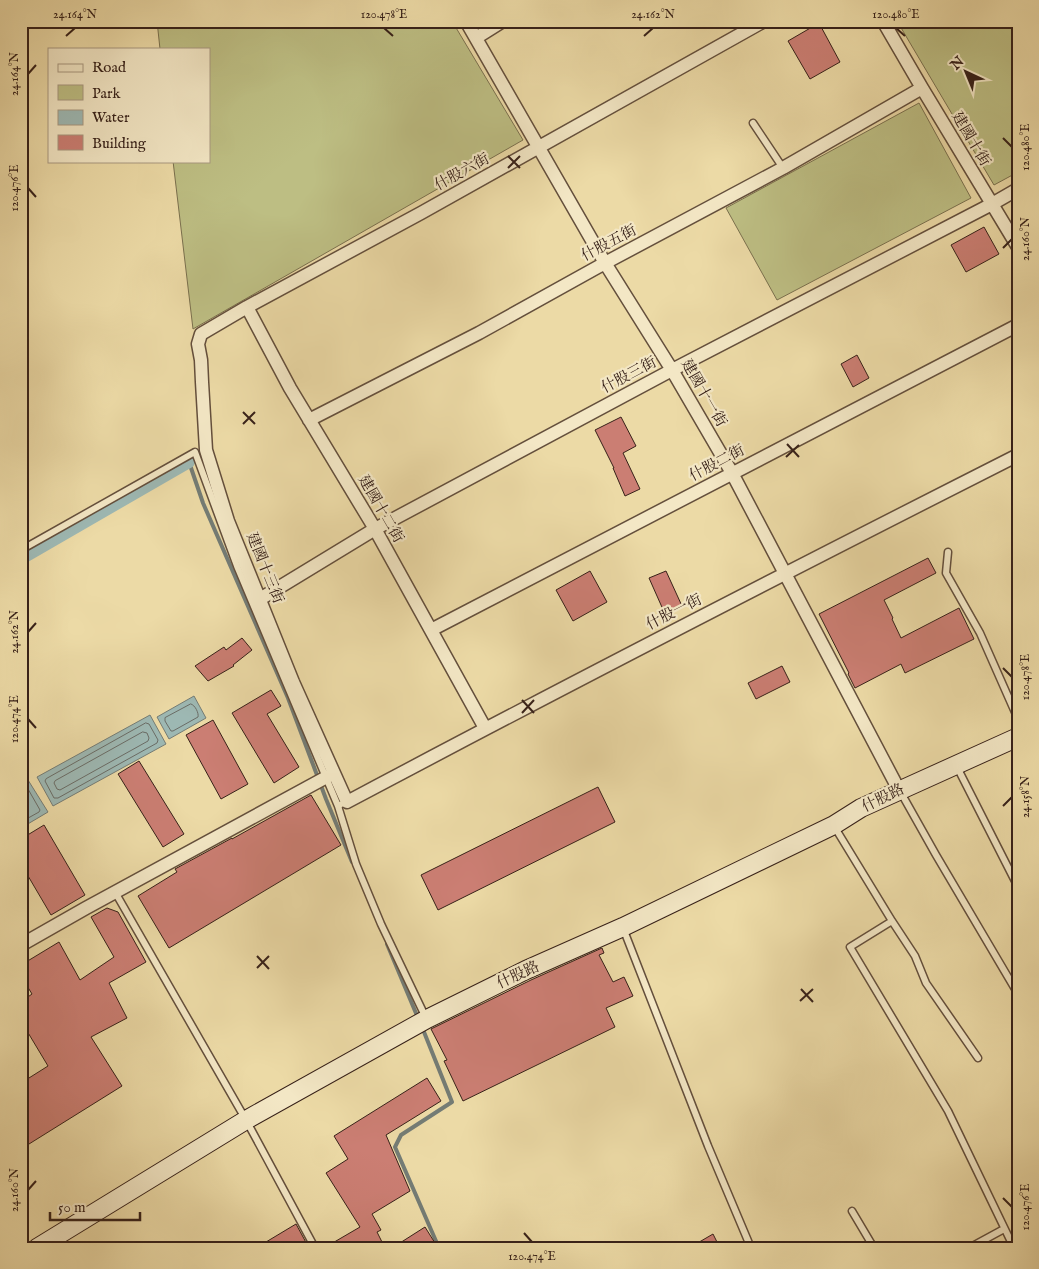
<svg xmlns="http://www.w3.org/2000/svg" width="1039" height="1269" font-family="'IM FELL English','Noto Serif TC',serif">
<rect width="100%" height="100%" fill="#ecdaa6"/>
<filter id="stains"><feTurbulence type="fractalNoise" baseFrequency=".004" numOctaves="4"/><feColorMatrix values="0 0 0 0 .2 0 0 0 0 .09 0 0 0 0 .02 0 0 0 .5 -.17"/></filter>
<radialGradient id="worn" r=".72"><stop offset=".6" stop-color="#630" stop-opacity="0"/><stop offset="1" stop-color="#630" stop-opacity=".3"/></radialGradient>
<path fill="#bdbe83" stroke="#7a704e" d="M157,21H452L523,140L193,329L173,161H209V49H160Z
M897,21H1018V172L994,185Z
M919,103L971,198L777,300L726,208Z"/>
<path fill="#9db8b3" stroke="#747c75" d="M194,696L206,718L169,739L157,717Z
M150,715L166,744L53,806L37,777Z
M28,780L48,812L21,828V784Z"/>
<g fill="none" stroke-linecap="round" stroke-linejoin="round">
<path stroke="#6a6c66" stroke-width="1" d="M191,704C195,705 199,713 198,717L173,731H171L165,721V718Z
M146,723L149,724L158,740L157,743L58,798H54L45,781L46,779Z
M143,732L147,733L149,738L148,741L60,790L57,789L54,783L55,781Z
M21,788L28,789L40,810L39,812L21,822"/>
<path stroke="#747c75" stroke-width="4" d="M189,462L203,503L288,698L326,799L352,862
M387,944L418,1018
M422,1027L452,1102L401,1135L395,1147L439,1248"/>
<path stroke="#9db8b3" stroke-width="12" d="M21,559L189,462"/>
</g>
<path fill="#cb7e73" stroke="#372119" d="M819,23L840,62L810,79L788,41Z
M984,227L999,254L966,272L951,245Z
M857,355L869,378L853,387L841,364Z
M621,417L636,446L623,453L640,489L625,496L613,468H614L595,430Z
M928,558L936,573L884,600L893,618L892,619L901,638L959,608L974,639L905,673L901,664L855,688L848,674L849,673L819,614Z
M590,571L607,602L573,621L556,590Z
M666,571L682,606L665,614L649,578Z
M242,638L252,650L233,665L234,666L208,681L195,666L224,647L226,650Z
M782,666L790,682L756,699L748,683Z
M271,690L281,706L267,714L299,767L274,783L232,713Z
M213,720L248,784L221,799L186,735Z
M139,761L184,834L163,847L118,774Z
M598,787L615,822L438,910L421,875Z
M311,795L341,845L169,948L138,896L177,872L175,869L232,838V839Z
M44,825L85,895L51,915L21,864V839Z
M107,908L118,912L146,962L109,983L127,1018L91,1037L122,1086L21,1149V1083L48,1066L21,1021V1002L32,994L21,976V965L59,942L80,980L114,957L91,917Z
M602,948L604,953L599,955L613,982L624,977L633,996L606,1008L615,1027L463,1101L444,1061L447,1060L431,1029L531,980Z
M427,1078L441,1101L386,1135L410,1191L372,1214L381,1230L377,1232L385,1248H324L360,1227L326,1173L348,1159L334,1136Z
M296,1224L309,1248H256Z
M425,1227L435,1243L427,1248H392Z
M713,1234L720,1248H689Z"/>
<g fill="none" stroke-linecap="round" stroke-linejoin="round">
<defs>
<path id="lane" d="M753,123L783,168
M21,550L195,452L237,566L338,806
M948,552L946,573L980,633L1018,719
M956,765L1018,887
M900,791L936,855L1018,994
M340,805L338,806L356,864L381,924L426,1018
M834,826L892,921L915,956L926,983L978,1058
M115,892L246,1120L315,1248
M892,921L850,947L948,1111L1014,1248
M623,928L708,1146L751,1248
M852,1211L874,1248
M969,1248L1004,1229"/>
<path id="street" d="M466,21L605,263L672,370L732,473L899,790
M764,21L421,213L247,307L201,334L198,344L201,360L202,382L206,450L228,521L293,682L347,802C569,684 793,569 1018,455
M883,21L922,88L1018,247
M476,38L503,21
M247,307L290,388L375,529L485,728
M309,420L479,333L605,263L783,168L922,88
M260,599L375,529L672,370L992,204L1018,189
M431,630L1018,325
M21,945L86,908L334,773"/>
<path id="secondary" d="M37,1248L246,1120L427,1019L526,970L623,927L834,825L861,808L1018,737"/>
</defs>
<use href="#lane" stroke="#644f3c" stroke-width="9"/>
<use href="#street" stroke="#644f3c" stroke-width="15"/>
<use href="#secondary" stroke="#372119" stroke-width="20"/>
<use href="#lane" stroke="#f3e7c5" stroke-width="6"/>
<use href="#street" stroke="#f3e7c5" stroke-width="12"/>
<use href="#secondary" stroke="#f3e7c5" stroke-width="18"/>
</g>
<path fill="none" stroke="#372119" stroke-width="2" d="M384,28L393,36M896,28L905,36M66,36L75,28M644,36L653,28M28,74L36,65M1003,138L1012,147M508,156L520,168M508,168L520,156M28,188L36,197M1003,248L1012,239M243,412L255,424M243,424L255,412M787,444L799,457M786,457L799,445M28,632L36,623M1003,668L1012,677M522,700L534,713M522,713L534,700M28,719L36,728M1003,806L1012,797M257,956L269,969M257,968L269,956M801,989L813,1002M800,1001L813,989M28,1190L36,1181M1003,1198L1012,1207M524,1233L532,1242"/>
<g text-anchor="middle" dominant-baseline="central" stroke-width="4.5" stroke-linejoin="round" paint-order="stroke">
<g font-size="15" fill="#372119" stroke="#f3e7c5">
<text transform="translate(971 139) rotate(59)">建國十街</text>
<text transform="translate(462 172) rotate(-29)">什股六街</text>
<text transform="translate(609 243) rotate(-28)">什股五街</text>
<text transform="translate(629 375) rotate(-28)">什股三街</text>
<text transform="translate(704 393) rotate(60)">建國十一街</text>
<text transform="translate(717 463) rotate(-28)">什股二街</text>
<text transform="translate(381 509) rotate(60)">建國十二街</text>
<text transform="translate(265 568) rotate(68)">建國十三街</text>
<text transform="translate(674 612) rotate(-27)">什股一街</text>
<text transform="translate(883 798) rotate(-26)">什股路</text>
<text transform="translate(518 975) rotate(-25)">什股路</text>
</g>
</g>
<rect width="1039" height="1269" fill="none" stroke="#ecdaa6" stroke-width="55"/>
<rect x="48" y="48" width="162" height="115" fill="#f3e7c5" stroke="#a89880"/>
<rect x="58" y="64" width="25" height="8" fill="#f3e7c5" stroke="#a89880"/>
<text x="92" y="72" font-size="15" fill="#372119">Road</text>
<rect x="58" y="85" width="25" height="15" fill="#bdbe83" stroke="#a89880"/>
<text x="92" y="98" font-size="15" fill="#372119">Park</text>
<rect x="58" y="110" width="25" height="15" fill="#9db8b3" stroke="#a89880"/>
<text x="92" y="122" font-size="15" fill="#372119">Water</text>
<rect x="58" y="135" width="25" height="15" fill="#cb7e73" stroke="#a89880"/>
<text x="92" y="148" font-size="15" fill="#372119">Building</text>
<g transform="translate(966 72) rotate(316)" stroke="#f3e7c5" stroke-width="4" paint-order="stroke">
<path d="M0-4L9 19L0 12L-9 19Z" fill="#372119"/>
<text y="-8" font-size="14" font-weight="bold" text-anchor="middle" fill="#372119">N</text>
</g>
<path d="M50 1212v8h90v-8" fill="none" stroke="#372119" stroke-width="2.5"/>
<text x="58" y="1212" font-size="15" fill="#372119" stroke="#f3e7c5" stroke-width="4" paint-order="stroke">50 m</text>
<rect x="28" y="28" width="984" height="1214" fill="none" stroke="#372119" stroke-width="2"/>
<g font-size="12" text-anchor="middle" fill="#372119">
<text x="75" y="18">24.164°N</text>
<text x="384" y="18">120.478°E</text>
<text x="653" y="18">24.162°N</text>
<text x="896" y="18">120.480°E</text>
<text transform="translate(14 74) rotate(-90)" y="4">24.164°N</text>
<text transform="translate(1025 147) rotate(-90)" y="4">120.480°E</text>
<text transform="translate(14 188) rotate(-90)" y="4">120.476°E</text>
<text transform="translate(1025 239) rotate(-90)" y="4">24.160°N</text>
<text transform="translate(14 632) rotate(-90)" y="4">24.162°N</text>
<text transform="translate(1025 677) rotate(-90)" y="4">120.478°E</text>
<text transform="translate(14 719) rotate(-90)" y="4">120.474°E</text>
<text transform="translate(1025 797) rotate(-90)" y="4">24.158°N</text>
<text transform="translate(14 1190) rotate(-90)" y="4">24.160°N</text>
<text transform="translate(1025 1207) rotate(-90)" y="4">120.476°E</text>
<text x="532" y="1260">120.474°E</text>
</g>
<rect width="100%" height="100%" filter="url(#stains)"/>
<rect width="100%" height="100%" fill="url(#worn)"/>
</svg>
